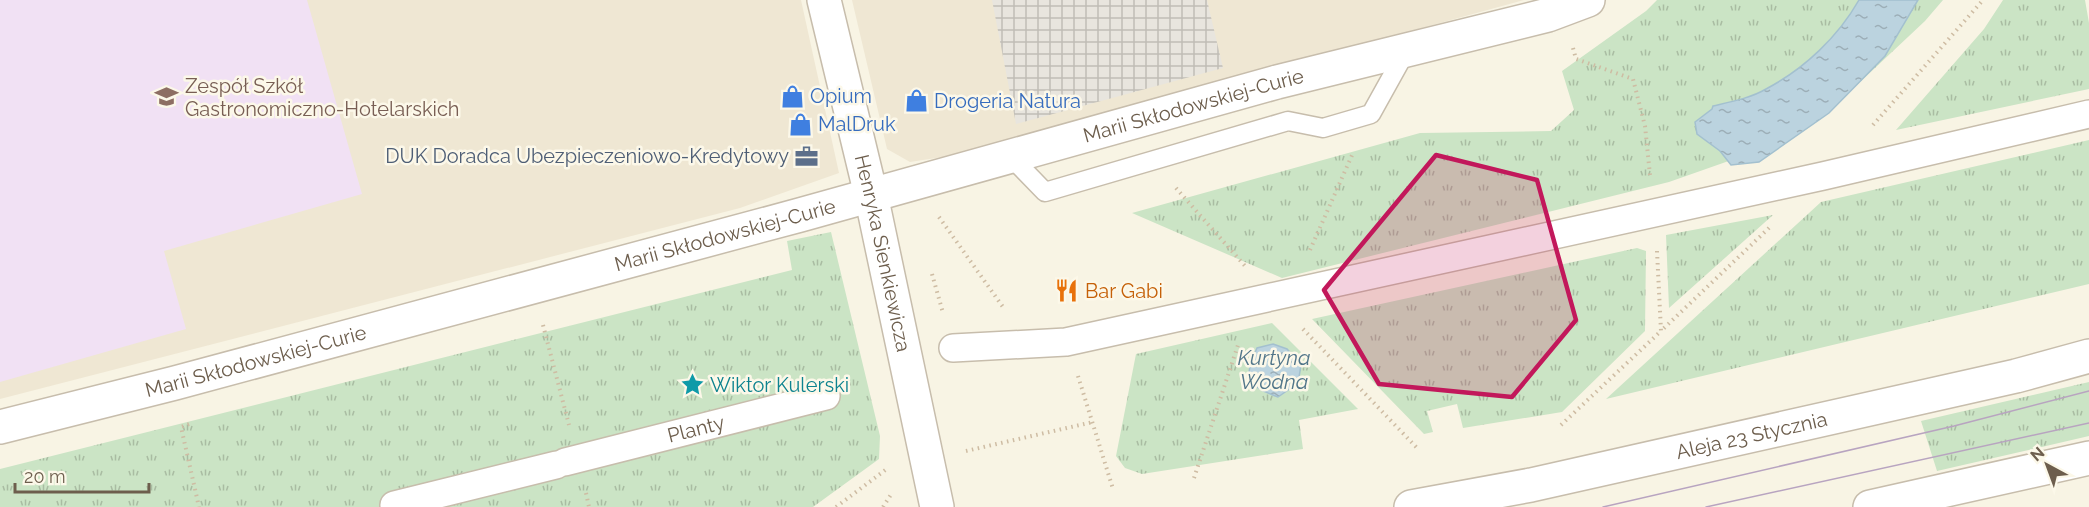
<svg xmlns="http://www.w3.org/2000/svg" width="2089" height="507" font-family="Raleway,sans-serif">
<defs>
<pattern id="industrial-grid" width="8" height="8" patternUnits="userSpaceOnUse" patternTransform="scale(1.5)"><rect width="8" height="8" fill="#e8e5de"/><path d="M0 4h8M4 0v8" fill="none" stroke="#c0bdb6"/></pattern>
<pattern id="grass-tufts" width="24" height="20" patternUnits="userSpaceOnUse" patternTransform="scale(1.5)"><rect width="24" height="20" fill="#cbe4c5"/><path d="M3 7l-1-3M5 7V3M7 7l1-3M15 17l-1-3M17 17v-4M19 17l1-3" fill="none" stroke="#a9bca2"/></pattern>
<pattern id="water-ripples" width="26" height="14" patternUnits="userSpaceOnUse" patternTransform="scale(1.5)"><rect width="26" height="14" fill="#bbd3df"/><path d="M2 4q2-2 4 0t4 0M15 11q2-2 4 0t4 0" fill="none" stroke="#9caeb7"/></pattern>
</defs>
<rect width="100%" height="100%" fill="#f8f4e4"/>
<path fill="#efe7d3" d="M0,0H801L839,173L740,208L0,399Z
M852,0H1524L962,154L910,162L887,149Z"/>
<path fill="url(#industrial-grid)" d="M992,0H1207L1223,68L1016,124Z"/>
<path fill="#f1e1f4" d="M0,0H307L362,194L164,251L186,329L0,382Z"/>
<path fill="url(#grass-tufts)" d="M1657,0H1943L1925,21L1859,83L1777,144L1669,182L1282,278L1132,213L1420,133L1551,131L1574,110L1562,71L1646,11Z
M2003,0H2085L2089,23V89L1896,130L1984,29Z
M2089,140V284L1606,399L1821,202Z
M1773,215L1669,308L1666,235Z
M831,232L880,436L879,459L813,507H0V469L792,270L787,241Z
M1637,248L1646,251L1645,331L1562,412L1463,428L1457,404L1427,411L1433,432L1424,434L1312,319Z
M1272,323L1358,409L1299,420L1303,449L1142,474L1125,468L1116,456L1136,354Z
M2089,382V436L1937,471L1921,421Z"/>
<path fill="url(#water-ripples)" stroke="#a3c0cf" stroke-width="1.5" d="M1859,0H1918L1885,56L1829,113L1759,162L1731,165L1720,151L1697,134L1695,122L1712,109L1713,106C1730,102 1751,98 1766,89C1804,69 1838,37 1859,0Z
M1273,344L1287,349L1301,365L1298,383L1278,397C1246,385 1243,379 1257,348Z"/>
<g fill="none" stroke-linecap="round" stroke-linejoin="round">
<defs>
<path id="service" d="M1011,157L1045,192L1288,121L1323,128L1371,114L1406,51"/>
<g id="pedestrian">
<path d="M953,348L1066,342L1823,176L2089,114"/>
<path id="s1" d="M565,462L826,396"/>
<path d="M394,505L556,465"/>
</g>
<g id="minor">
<path id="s2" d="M0,427L175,383L800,215L1277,82L1548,15L1588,0"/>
</g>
<g id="tertiary">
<path id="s3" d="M824,0L871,195L937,507"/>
<path id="s4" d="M1411,507L1531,485L2016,376L2089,356"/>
<path d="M1870,507L2089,458"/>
</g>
</defs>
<use href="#service" stroke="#c7bdac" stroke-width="21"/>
<use href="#pedestrian" stroke="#c7bdac" stroke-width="30"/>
<use href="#minor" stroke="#c7bdac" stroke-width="36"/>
<use href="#tertiary" stroke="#c7bdac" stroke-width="36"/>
<path stroke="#cebca3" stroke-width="4" stroke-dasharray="1.5 4.5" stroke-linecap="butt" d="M1573,48L1576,59L1633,79L1645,126L1650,175
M1873,125L1983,0
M1176,188L1245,266
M939,217L1003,307
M1310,250L1353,153
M1657,251L1661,331L1770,227
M932,274L943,313
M543,325L569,425
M1303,329L1419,450
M1078,376L1113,489
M189,424L181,427L199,507
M1561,425L1661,331
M966,451L1093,422
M1194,478L1239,342
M586,493L589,507
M836,507L888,468
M883,507L892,493"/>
<use href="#service" stroke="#fff" stroke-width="18"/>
<use href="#pedestrian" stroke="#fff" stroke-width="27"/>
<use href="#minor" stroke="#fff" stroke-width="33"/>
<use href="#tertiary" stroke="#fff" stroke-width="33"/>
<path stroke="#b8a4c0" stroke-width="1.5" d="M1603,507L1954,426L2089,391
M1706,507L2089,423"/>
</g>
<path fill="#c2185b" fill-opacity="0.2" stroke="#c2185b" stroke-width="4.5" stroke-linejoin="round" d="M1436,155L1537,180L1576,320L1512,397L1379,384L1324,290Z"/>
<defs>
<symbol id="shop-bare" viewBox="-9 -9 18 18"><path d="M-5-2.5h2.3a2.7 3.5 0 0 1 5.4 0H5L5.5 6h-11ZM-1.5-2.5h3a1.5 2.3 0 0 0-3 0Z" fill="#3f7fe0" stroke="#fcf8e9" stroke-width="2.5" paint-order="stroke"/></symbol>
<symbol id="school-bare" viewBox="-9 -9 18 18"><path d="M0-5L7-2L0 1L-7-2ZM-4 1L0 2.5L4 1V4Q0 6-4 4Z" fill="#8d6e63" stroke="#fcf8e9" stroke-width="2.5" paint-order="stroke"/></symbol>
<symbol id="office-bare" viewBox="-9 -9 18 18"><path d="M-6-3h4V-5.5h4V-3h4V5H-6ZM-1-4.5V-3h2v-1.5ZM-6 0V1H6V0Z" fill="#5c6f8a" stroke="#fcf8e9" stroke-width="2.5" paint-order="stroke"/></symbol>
<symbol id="restaurant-bare" viewBox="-9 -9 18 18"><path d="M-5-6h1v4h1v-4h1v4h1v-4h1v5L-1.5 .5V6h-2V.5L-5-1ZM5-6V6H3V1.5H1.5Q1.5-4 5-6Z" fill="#e8710a" stroke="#fcf8e9" stroke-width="2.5" paint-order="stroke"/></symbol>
<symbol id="sight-bare" viewBox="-9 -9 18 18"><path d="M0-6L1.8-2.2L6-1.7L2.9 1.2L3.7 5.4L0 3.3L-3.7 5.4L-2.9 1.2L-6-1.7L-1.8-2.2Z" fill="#0f9aa8" stroke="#fcf8e9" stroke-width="2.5" paint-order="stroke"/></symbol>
</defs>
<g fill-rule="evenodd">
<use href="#shop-bare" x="776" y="80" width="33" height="33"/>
<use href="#school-bare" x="150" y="80" width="33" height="33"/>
<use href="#shop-bare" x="900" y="84" width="33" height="33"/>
<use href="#shop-bare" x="784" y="108" width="33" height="33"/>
<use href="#office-bare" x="790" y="140" width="33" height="33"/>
<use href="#restaurant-bare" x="1050" y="274" width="33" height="33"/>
<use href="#sight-bare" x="676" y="368" width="33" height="33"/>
</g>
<g text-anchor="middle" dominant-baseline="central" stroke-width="5" stroke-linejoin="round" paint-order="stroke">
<g font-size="20" fill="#785e54" stroke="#fcf8e9" text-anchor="start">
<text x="185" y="86">Zespół Szkół<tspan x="185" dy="23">Gastronomiczno-Hotelarskich</tspan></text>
</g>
<g font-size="20" fill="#366cbe" stroke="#fcf8e9" text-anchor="start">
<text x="810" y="96">Opium</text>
<text x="934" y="101">Drogeria Natura</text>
<text x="818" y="124">MalDruk</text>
</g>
<g font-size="20" fill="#6d5e4d" stroke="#fcf8e9">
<text stroke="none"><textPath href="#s2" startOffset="1236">Marii Skłodowskiej-Curie</textPath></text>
<text stroke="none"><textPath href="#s2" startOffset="750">Marii Skłodowskiej-Curie</textPath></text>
<text stroke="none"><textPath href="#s3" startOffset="260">Henryka Sienkiewicza</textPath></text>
<text stroke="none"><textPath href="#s2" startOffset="264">Marii Skłodowskiej-Curie</textPath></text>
<text stroke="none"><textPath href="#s1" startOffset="135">Planty</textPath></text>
<text stroke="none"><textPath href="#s4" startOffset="348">Aleja 23 Stycznia</textPath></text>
</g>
<g font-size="20" fill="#4e5e75" stroke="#fcf8e9" text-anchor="end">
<text x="789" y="156">DUK Doradca Ubezpieczeniowo-Kredytowy</text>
</g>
<g font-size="20" fill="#c56008" stroke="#fcf8e9" text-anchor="start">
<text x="1085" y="291">Bar Gabi</text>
</g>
<g font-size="20" fill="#0d838f" stroke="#fcf8e9" text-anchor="start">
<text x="710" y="385">Wiktor Kulerski</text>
</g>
<g font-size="21" font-style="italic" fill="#52768a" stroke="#fcf8e9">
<text x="1274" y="357">Kurtyna<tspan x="1274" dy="24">Wodna</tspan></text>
</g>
</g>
<g transform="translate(2047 465) rotate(319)" stroke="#fcf8e9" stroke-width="4.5" paint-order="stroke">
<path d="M0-4.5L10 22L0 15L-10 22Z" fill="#6d5e4d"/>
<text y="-9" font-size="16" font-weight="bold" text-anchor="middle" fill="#6d5e4d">N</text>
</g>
<path d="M15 483v9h134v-9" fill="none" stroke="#6d5e4d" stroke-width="3"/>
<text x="24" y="483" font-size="18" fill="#6d5e4d" stroke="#fcf8e9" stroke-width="4.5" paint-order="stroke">20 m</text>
</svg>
